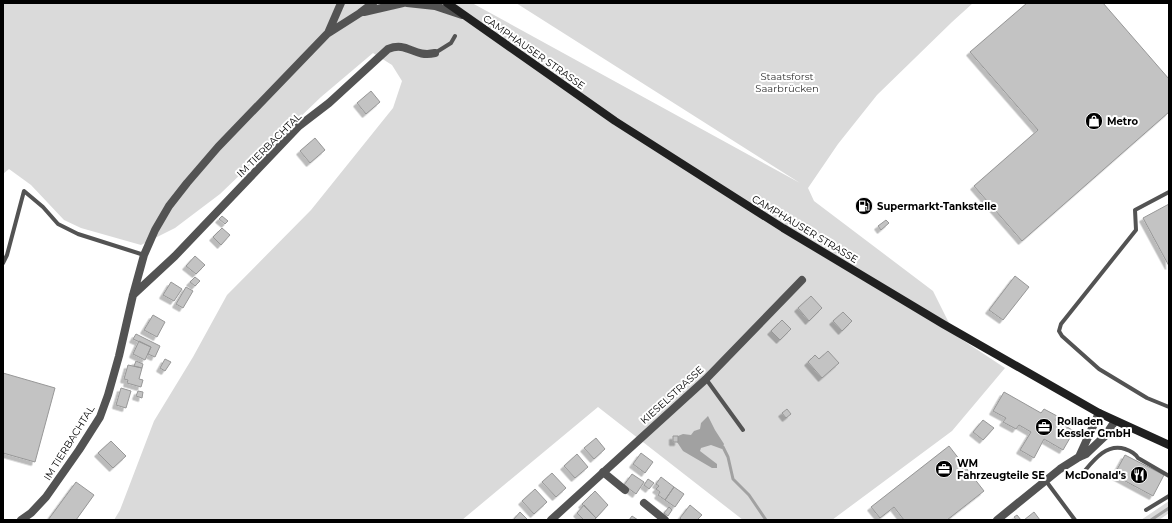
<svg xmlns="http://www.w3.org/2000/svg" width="1172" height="523" font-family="Montserrat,sans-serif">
<defs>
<filter id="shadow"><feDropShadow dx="-3.5" dy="3.5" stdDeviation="0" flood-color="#0004"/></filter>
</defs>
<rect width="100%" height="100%" fill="#fff"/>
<path fill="#dadada" d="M3,3H472L800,183L516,3H973L952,22L877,95L838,144L808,188L814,201L933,291L955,335L1005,368L952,431L832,520H743L598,407L462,520H114L120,510L154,421L193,357L227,295L311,210L393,108L402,81L392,65L373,53L321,97L220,194L175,228L141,245L81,228L64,220L31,185L9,169L3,174Z
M1169,501V513L1159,520H1141Z"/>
<path fill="#a1a1a1" d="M708,416L715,430L724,444L722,449L711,445L701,448L700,451L717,464V468H712L683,451L677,442L678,441V436L683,434L691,435L694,431L700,429L701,423Z"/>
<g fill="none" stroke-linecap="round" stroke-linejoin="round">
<path stroke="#a1a1a1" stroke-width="3" d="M723,447L728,457L733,479L749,495L766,520
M1151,520L1169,508"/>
</g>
<path fill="#c3c3c3" stroke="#979797" filter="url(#shadow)" d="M1027,3H1103L1169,79V112L1022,241L974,186L1038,130L970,52Z
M371,91L380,102L366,114L357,103Z
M315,138L325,150L310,163L300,151Z
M1169,204V266L1143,218Z
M222,216L228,221L225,224L219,219Z
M886,220L889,223L881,230L878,226Z
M222,228L230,235L221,245L213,237Z
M195,256L205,265L196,274L186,266Z
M1015,276L1029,287L1003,320L989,310Z
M195,277L200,281L195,286L190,282Z
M171,282L182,289L174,301L163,295Z
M186,287L193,291L183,308L176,304Z
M811,296L822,308L809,321L798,308Z
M843,312L852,321L842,331L833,321Z
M153,315L165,322L157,337L144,330Z
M782,320L791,329L780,340L771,331Z
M136,334L160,346L155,357L148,354L151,347L133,339Z
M139,341L151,347L145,360L133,354Z
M828,351L839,363L822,378L808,362L815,355L819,359Z
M165,359L171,362L165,371L160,368Z
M136,361L143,364L142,368L134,366Z
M128,365L142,368L139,379L143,380L141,387L127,383L128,380L124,379Z
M3,373L55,388L35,462L3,453Z
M121,388L131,391L126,408L116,405Z
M138,391L143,392L142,398L136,396Z
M1004,392L1041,413L1044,409L1057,416L1055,420L1074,431L1063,450L1044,439L1034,458L1020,450L1031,432L1019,425L1016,429L1003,422L1006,418L993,411Z
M787,409L791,414L786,418L782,413Z
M983,420L994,428L983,440L973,432Z
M673,436H678V442H673Z
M596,438L605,449L594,459L584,448Z
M111,441L126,456L113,468L98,453Z
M949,446L984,491L947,520H904L894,507L880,518L871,507Z
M641,453L653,462L645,473L633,464Z
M577,454L588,467L575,478L564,466Z
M1125,455L1164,475L1153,496L1114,475Z
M552,473L566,488L556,497L542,482Z
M632,474L644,482L636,494L624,485Z
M661,477L674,487L665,500L658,495L660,492L656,489L659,486L656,484Z
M648,479L654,483L649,489L644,485Z
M76,482L94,495L76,520H48Z
M674,487L684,494L675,507L665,500Z
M535,489L547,502L534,514L522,501Z
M595,491L608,505L596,518L582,504Z
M584,505L596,518L594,520H584L577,513Z
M690,505L702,515L697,520H682L680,518Z
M669,507L672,510L668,516L664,513Z
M520,512L528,520H513Z
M1034,512L1040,520H1024Z
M1017,515L1021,520H1016L1014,517Z
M632,516L638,520H629Z"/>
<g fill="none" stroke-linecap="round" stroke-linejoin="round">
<path stroke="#535353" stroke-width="4" d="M435,53L451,43L455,36
M1169,192L1135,210L1136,230L1061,324L1059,331L1062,336L1099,369L1147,398L1169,407
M3,263L7,255L24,191L43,207L58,224L78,234L144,255
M706,379L743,430
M1082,474C1093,461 1106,443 1125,449C1131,451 1135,453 1138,458L1169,476
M1046,481L1075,520
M1146,510L1169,496"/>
<path stroke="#535353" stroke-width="8" d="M407,3L435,6L462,15
M364,12L403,3
M328,33L341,3
M133,295L175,256L299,126L329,103L388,49C408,41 413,58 435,53
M1079,457L1099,413
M603,472L625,490
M644,503L665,520
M21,520L31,513L46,497L79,450L100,417L108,395L119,356L133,295L144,255L155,230L169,206L187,183L218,147L327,34L360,13L373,3
M551,520L706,379L802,280
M997,520L1060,469L1079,457L1086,454L1105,436L1115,421"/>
<path stroke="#202020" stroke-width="8" d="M447,3L615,121L783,228L943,324L1099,413L1169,445"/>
</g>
<defs>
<symbol id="shop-disc" viewBox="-11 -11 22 22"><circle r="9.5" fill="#000" stroke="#fff"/><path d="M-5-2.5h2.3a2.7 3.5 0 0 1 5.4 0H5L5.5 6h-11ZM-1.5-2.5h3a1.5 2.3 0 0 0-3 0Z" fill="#fff"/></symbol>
<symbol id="fuel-disc" viewBox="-11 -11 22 22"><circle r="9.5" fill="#000" stroke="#fff"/><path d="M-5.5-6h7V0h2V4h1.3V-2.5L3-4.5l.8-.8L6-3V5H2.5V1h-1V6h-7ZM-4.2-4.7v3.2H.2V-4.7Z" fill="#fff"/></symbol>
<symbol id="office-disc" viewBox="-11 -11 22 22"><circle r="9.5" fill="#000" stroke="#fff"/><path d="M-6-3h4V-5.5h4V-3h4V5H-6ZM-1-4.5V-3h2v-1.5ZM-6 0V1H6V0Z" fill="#fff"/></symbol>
<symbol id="restaurant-disc" viewBox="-11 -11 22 22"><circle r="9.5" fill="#000" stroke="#fff"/><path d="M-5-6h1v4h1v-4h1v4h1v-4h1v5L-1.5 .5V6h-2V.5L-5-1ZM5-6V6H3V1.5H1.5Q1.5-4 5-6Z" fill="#fff"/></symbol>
</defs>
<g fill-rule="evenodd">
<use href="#shop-disc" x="1084" y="111" width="20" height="20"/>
<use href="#fuel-disc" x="854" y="196" width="20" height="20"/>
<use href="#office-disc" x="1034" y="417" width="20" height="20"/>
<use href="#office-disc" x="934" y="459" width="20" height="20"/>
<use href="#restaurant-disc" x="1129" y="465" width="20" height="20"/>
</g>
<g text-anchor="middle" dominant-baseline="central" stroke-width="4" stroke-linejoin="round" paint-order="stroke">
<g font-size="10" fill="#000" stroke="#fff">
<text transform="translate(534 52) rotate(35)">CAMPHAUSER STRASSE</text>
<text transform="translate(269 145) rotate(-45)">IM TIERBACHTAL</text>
<text transform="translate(805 229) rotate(31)">CAMPHAUSER STRASSE</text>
<text transform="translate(672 395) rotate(-42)">KIESELSTRASSE</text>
<text transform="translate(69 443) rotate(-58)">IM TIERBACHTAL</text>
</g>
<g font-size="10" fill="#313131" stroke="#fff">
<text x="787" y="76">Staatsforst<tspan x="787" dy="12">Saarbrücken</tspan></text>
</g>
<g font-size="10" font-weight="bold" fill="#000" stroke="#fff" text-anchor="start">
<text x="1107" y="121">Metro</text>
<text x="877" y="206">Supermarkt-Tankstelle</text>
<text x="1057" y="421">Rolladen<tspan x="1057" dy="12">Kessler GmbH</tspan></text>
<text x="957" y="463">WM<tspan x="957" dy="12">Fahrzeugteile SE</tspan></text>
<text x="1126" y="475" text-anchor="end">McDonald's</text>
</g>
</g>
<rect width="1172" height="523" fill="none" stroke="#000000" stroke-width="8"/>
</svg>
